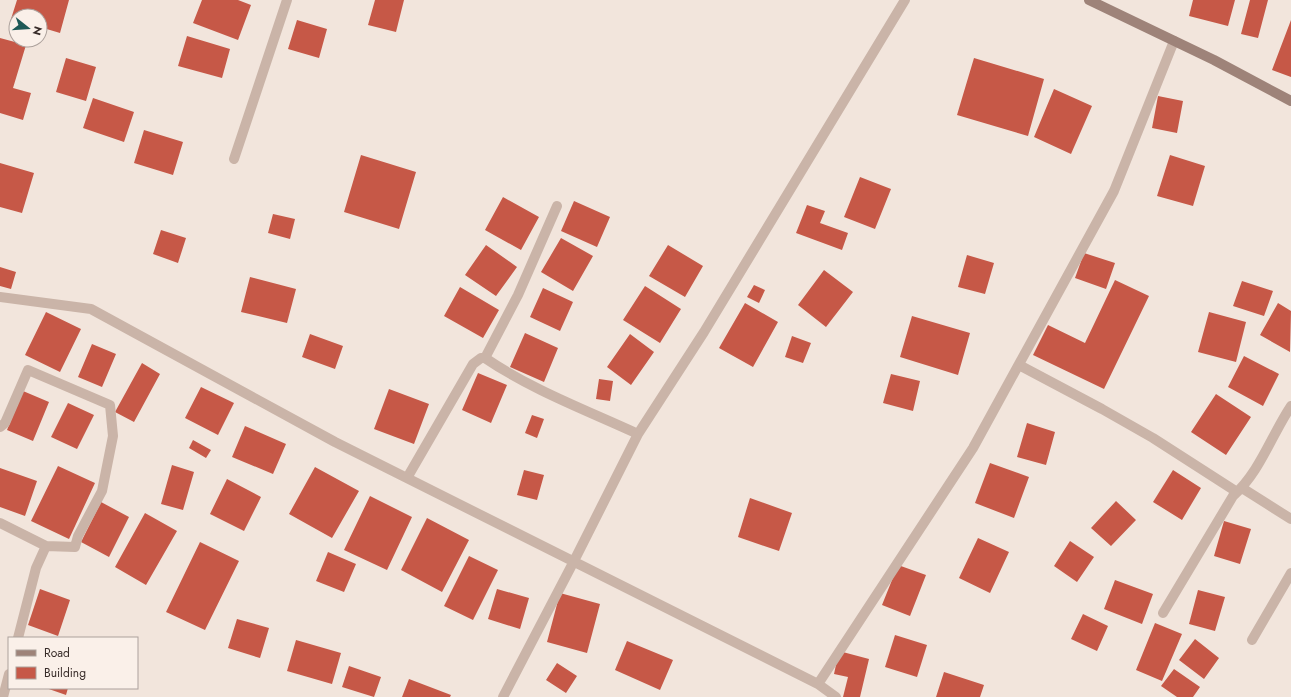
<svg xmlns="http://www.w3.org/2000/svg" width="1291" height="697" font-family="Jost,sans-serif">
<rect width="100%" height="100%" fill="#f2e5dc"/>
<path fill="#c65847" d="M17,0H69L60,33L40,27V16H16V20L11,19Z
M202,0H238L251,5L238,40L193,23Z
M375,0H404L396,32L368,25Z
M1193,0H1235L1228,26L1189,16Z
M1250,0H1268L1258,38L1241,34Z
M297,20L327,29L319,58L288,49Z
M1291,20V77L1272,70Z
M187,36L230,49L222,78L178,66Z
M0,38L26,45L13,88L31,93L23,120L0,113Z
M66,58L96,67L86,101L56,92Z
M974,58L1044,79L1028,136L957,115Z
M1054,89L1092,106L1071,154L1034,137Z
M1158,96L1183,101L1177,133L1152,128Z
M93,98L134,112L124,142L83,128Z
M144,130L183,142L173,175L134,163Z
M361,155L416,172L399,229L344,212Z
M1170,155L1205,166L1193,206L1157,196Z
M0,163L34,173L22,213L0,207Z
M860,177L891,189L875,229L844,217Z
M503,197L539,217L521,250L485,230Z
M574,201L610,217L597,247L561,231Z
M807,205L825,211L820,223L848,233L842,250L796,233Z
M273,214L295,219L290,239L268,233Z
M161,230L186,238L178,263L153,254Z
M561,238L593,256L573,291L541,272Z
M486,245L517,267L496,296L465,275Z
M668,245L703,266L685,297L649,276Z
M1084,253L1115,263L1106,289L1075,278Z
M967,255L994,263L985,294L958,287Z
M0,267L16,272L11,289L0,286Z
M824,270L853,292L826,327L798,305Z
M250,277L296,289L287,323L241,312Z
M1115,280L1149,296L1104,389L1033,355L1048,325L1085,343Z
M1242,281L1273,291L1264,316L1233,306Z
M754,285L765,290L759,303L747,297Z
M645,286L681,309L660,343L623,320Z
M460,287L499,310L483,338L444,316Z
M543,288L573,302L560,331L530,317Z
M745,303L778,322L753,367L719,348Z
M1278,303L1291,311L1290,352L1260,335Z
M46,312L81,329L60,372L25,355Z
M1209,312L1246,322L1236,362L1198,352Z
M912,316L970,333L958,375L900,357Z
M525,333L558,348L544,382L510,367Z
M310,334L343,346L335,369L302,357Z
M630,334L654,352L631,385L607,367Z
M792,336L811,343L803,363L785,357Z
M92,344L116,354L102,387L78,377Z
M1244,356L1279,374L1263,406L1228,387Z
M142,363L160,374L134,422L115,412Z
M478,373L507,385L491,423L462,410Z
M891,374L920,381L913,411L883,403Z
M599,379L613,381L610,401L596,399Z
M201,387L234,403L218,435L185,418Z
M389,389L429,404L414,444L374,429Z
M23,391L49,402L33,441L7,430Z
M1216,394L1251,417L1226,455L1191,432Z
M68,403L94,415L77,449L51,437Z
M532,415L544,419L537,438L525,433Z
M1027,423L1055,432L1046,465L1017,457Z
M245,426L286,444L273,474L232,457Z
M193,440L211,450L206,458L189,448Z
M990,463L1029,477L1014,518L975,503Z
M172,465L194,472L183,510L161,504Z
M58,466L95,483L69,539L31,521Z
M315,467L359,491L332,538L289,514Z
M0,468L37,481L25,516L0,507Z
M524,470L544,475L537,500L517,495Z
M1173,470L1201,488L1182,520L1153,502Z
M227,479L261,497L244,531L210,514Z
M370,496L412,517L387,570L344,550Z
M750,498L792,513L779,551L738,537Z
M1116,501L1136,520L1111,546L1091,528Z
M101,502L129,517L109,557L81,542Z
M145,513L177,531L146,585L115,567Z
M427,518L469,540L442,592L401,570Z
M1224,521L1251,529L1240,564L1214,556Z
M978,538L1009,552L990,593L959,578Z
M1070,541L1094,557L1077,582L1054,566Z
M200,542L239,561L205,630L166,612Z
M328,552L356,564L344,592L316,581Z
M469,556L498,570L473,620L444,606Z
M898,565L926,575L910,616L882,605Z
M1115,580L1153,594L1142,624L1104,609Z
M40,589L70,600L58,636L28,625Z
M497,589L529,598L520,629L488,619Z
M1198,590L1225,597L1215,631L1189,624Z
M560,593L600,604L587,653L547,642Z
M1083,614L1108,626L1097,651L1071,639Z
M237,619L269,628L260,658L228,648Z
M1155,623L1182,634L1162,681L1136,670Z
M895,635L927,645L917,677L885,667Z
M1195,639L1219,658L1204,679L1179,660Z
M296,640L341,653L332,684L287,671Z
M627,641L673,660L660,690L615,670Z
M839,651L869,659L860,697H843L848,677L834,674Z
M557,663L577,676L566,693L546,680Z
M349,666L381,677L374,697L342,687Z
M1174,669L1200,687L1193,697H1177L1161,686Z
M944,672L984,685L980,697H936Z
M409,679L451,695L450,697H402Z
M46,688H68L66,695Z"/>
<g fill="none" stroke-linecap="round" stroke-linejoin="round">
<path stroke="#cab4a8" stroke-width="10" d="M234,159L287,0
M557,206L518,295L485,358C532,390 586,410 638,434
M0,297L91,309L335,442L818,684L836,697
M1019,365L1102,409L1153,438L1237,492
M0,427L5,423L28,370L110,405L113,436L102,491L78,536L75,547L46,546L0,523
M407,478L473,364L481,358H485
M1242,488L1291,519
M1163,613L1233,496C1260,472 1271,436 1291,406
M18,638L36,568L46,546
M1252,640L1291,573
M818,684L973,448L1114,191L1174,41
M3,697L9,674
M503,697L574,561L638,434L704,332L905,0"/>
<path stroke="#9e8379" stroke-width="10" d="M1089,0L1214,60L1291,101"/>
</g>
<rect x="8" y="637" width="130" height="52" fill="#faf0e9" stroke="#aca19c"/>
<rect x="16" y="650" width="20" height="6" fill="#9e8379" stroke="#aca19c"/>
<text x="44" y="657" font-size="12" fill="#372b28">Road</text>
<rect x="16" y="667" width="20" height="12" fill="#c65847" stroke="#aca19c"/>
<text x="44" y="677" font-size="12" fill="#372b28">Building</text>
<g transform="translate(28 28) rotate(107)"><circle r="19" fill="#faf0e9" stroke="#aca19c"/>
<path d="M0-3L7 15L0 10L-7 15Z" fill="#1e5956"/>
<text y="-6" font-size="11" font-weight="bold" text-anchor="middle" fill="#372b28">N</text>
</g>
</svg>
